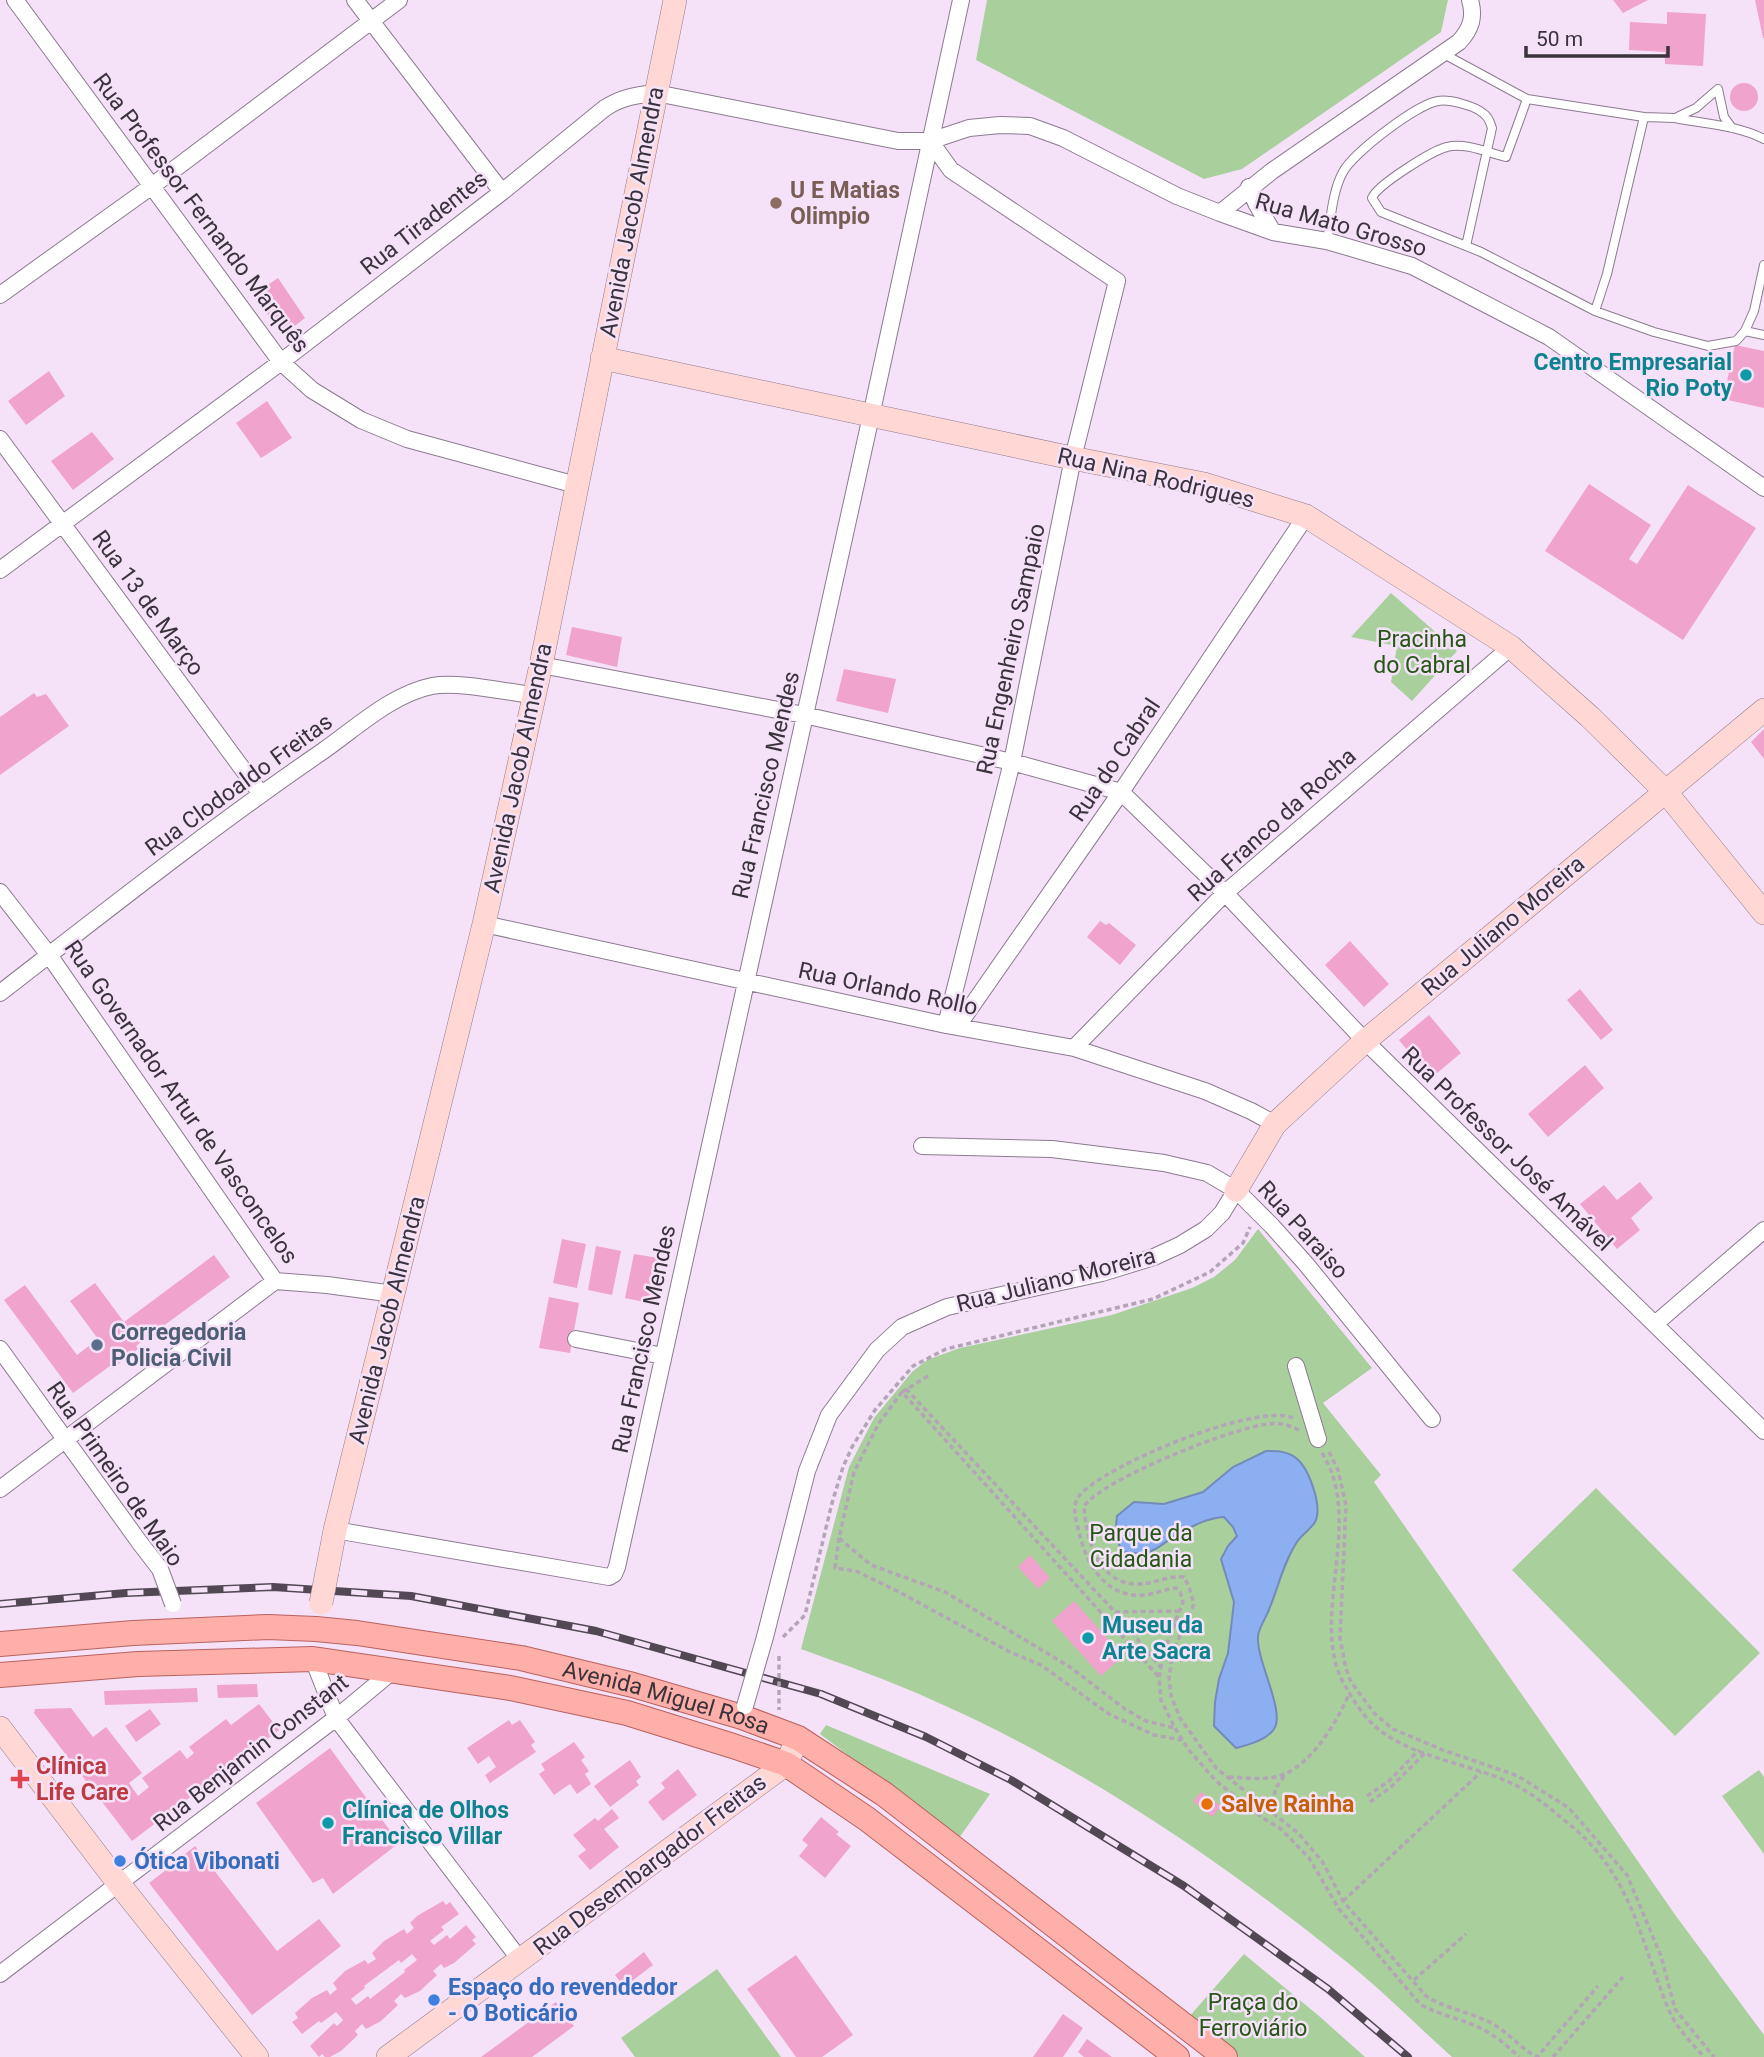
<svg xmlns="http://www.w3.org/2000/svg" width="1764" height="2057" font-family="Roboto,sans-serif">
<rect width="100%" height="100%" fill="#f5e2f9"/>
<path fill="#a8cf9c" d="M987,0H1448L1441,32L1242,169L1204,179L976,60Z
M1391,593L1457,651L1412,701L1391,682L1397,646L1351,637Z
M1258,1229L1372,1368L1323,1403L1381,1475L1374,1482L1676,1916L1764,2035V2057H1452C1414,2023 1378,1986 1338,1955C1213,1855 1077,1763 930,1699C888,1680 845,1665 801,1649L849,1467L874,1418L912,1372L927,1360L960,1348L1112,1315L1192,1288L1214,1277L1235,1260Z
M1596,1488L1760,1653L1675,1736L1512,1570Z
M826,1725L990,1794L959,1838L820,1734Z
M1759,1770L1764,1777V1854L1722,1796Z
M1244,1954L1319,2016L1365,2057H1239L1188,2018Z
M717,1969L781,2057H635L621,2038Z"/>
<path fill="#8caff2" stroke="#738abb" stroke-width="2" d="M1266,1451C1277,1451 1287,1451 1296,1458C1309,1468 1323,1507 1315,1522C1310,1530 1301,1535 1297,1542C1283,1563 1278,1589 1268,1612C1265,1619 1259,1628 1258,1636C1256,1661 1286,1712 1274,1729C1267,1740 1249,1745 1236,1748L1214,1726L1215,1702L1219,1679L1228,1653L1234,1602L1221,1559L1228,1546L1237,1536L1233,1527L1224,1517C1206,1518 1191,1527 1176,1535C1166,1541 1158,1550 1146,1553C1140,1554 1130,1552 1123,1552L1115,1537L1117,1516L1134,1502L1164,1504L1203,1492L1233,1467Z"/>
<path fill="#f0a3cd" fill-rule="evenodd" d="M1613,0H1648L1623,13Z
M1755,0H1764V38H1763Z
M1667,12L1706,14L1703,66L1665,64V52L1629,50L1630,22L1667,24Z
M1730 97a14 14 0 1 1 28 0a14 14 0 1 1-28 0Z
M278,278L305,318L283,335L253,295Z
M1735,345L1764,351V408L1723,399Z
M49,371L65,396L26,425L8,401Z
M267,401L292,438L261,458L236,423Z
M92,432L114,459L73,490L51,461Z
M1589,484L1651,525L1629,559L1637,564L1688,485L1756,528L1683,640L1545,551Z
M572,627L622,637L617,667L566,655Z
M844,669L896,679L888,713L836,701Z
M34,693L37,697L46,694L69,726L0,775V717Z
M1764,729V759L1751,742Z
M1100,921L1106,925L1109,923L1136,945L1120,965L1087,937Z
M1350,941L1389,984L1364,1007L1325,965Z
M1580,989L1613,1030L1601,1040L1567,1000Z
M1429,1015L1461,1053L1430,1079L1399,1040Z
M1585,1065L1604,1088L1548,1137L1528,1114Z
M1640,1182L1653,1198L1631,1218L1640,1230L1617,1249L1580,1204L1604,1185L1617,1200Z
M562,1239L586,1244L577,1288L553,1283Z
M596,1246L621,1251L612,1295L588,1290Z
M634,1254L658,1258L649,1303L625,1298Z
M214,1255L230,1277L136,1346L138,1349L112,1369L110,1366L73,1393L4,1300L25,1285L77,1355L98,1339L70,1301L95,1283L124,1322Z
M549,1297L579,1303L570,1353L539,1348Z
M1030,1555L1050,1578L1038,1589L1018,1567Z
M1074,1601L1123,1656L1101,1676L1052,1621Z
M257,1684L258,1697L218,1698L217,1685Z
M197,1688L198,1702L105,1705L104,1691Z
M259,1704L279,1730L132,1841L34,1713L35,1709L71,1708L93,1737L106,1727L142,1773L129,1783L138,1796L149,1787L142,1778L180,1750L187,1759L194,1753L189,1747L226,1719L231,1725Z
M150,1709L161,1724L136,1742L125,1726Z
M509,1720L512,1725L520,1720L535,1742L531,1745L536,1752L490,1783L485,1775L496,1767L489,1756L478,1764L467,1748Z
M574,1742L585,1757L581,1760L589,1771L585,1774L591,1784L577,1794L570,1784L554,1795L539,1774L545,1770L541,1764Z
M330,1748L399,1843L333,1894L323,1878L313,1883L256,1803Z
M630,1760L641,1777L636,1781L639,1785L610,1807L594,1786Z
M678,1769L697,1795L663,1821L648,1802L665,1788L661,1783Z
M1201,1792L1221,1806L1212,1817L1193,1801Z
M612,1809L619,1818L604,1829L619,1847L590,1870L578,1856L586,1850L573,1835L595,1818L598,1821Z
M821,1817L839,1832L836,1834L851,1846L825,1878L799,1856L808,1845L802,1840Z
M195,1846L277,1951L319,1919L341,1946L252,2015L149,1883L174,1864L180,1871L190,1863L184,1855Z
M443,1901L446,1905L450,1902L459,1914L441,1927L444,1930L430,1941L434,1945L447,1935L450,1939L466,1925L476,1937L472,1940L476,1944L454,1963L444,1968L441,1964L433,1971L437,1975L420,1991L405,1998L401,1994L394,2001L398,2005L381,2021L366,2029L362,2024L355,2031L358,2035L341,2051L330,2057H325L322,2054L319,2057L310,2046L334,2023L337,2026L343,2020L336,2012L321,2023L319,2021L302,2034L292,2022L298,2018L295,2013L312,1998L327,1990L330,1995L337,1989L333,1983L345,1971L365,1960L368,1964L376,1959L372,1953L384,1941L404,1929L407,1934L414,1928L410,1923L417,1916ZM412,1954L417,1960L404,1970L405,1972L370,1999L368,1996L356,2005L351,1999L365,1988L364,1986L399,1960L401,1963Z
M644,1952L653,1965L624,1987L615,1975Z
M796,1955L853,2035L822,2057H796L747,1989Z
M556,2002L574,2026L532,2057H481Z
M1063,2014L1083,2028L1063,2057H1033Z
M1087,2039L1112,2057H1084L1078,2052Z"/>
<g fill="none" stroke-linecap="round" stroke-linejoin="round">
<defs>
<path id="lane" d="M1442,53L1527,99L1644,117L1675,118L1696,108L1718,89
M1718,89L1724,117L1732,128
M1527,99L1506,157C1489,153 1465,142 1447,147C1433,150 1377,185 1372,198L1381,212L1481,252L1595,311L1654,332L1708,346L1736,341L1745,331L1754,311L1764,265
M1675,118C1705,124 1737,125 1764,139
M1327,241C1331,219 1332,192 1343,172C1353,153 1417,104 1438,101C1449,99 1476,106 1484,114C1489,117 1490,123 1492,128L1466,246
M1595,311L1607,274L1644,117
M1745,331L1764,335"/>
<path id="street" d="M15,0L281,362L312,390L361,420L407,439L576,485
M355,0L502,192
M930,141L951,170L1117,281L1073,458L1012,762L946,1025
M1249,187L1257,205L1273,232
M1220,213L1272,171L1459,42C1471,29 1475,17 1470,0
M0,295L152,186L399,0
M0,439L261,794
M0,570L281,362L502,192L605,108C622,97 637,95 656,93L898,141H930L969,128L1000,125L1030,126L1063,138L1177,196L1220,213L1273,232L1327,241L1412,266L1549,337L1764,488
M541,665L804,715L1012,762L1121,792L1225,893L1365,1041L1764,1431
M0,892L49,955L275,1281L327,1285L394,1294
M484,924L946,1025L1074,1048L1205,1091L1251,1111L1275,1124
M0,993C106,911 212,827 323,751C356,728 392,694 432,686C459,681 505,692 533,695
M957,1027L1121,792L1306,516
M1074,1048L1225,893L1511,647
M922,1146L1052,1149L1164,1163L1207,1173L1236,1190L1272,1226L1306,1264L1432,1419
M1655,1324L1764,1230
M576,1339L663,1356
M0,1349L140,1543
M1296,1366L1318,1439
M0,1489L275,1281
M335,1530L609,1577L614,1574L617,1567L871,416L961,0
M765,1637L807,1471L829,1415L877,1350L902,1327L947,1307L1102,1273L1154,1257L1180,1245L1206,1229L1222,1213L1236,1190
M313,1659L336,1718L521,1961
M0,1974L336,1718L395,1669"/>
<path id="secondary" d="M602,358L1067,457L1204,484L1306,516L1511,647L1590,717L1665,791L1764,913
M1236,1190L1275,1124L1365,1041L1764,710
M327,1572L335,1530L484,924L541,665L675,0
M0,1728L119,1884L257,2057
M388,2057L786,1764L798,1738"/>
<g id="primary">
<path id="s1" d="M0,1644L133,1633L268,1627L316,1629L357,1633L521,1658L633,1685L742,1717L798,1738L884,1794L1225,2057"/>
<path d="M0,1675L138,1664L313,1659L510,1688L627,1713L733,1746L786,1764L867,1819L1177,2057"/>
</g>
</defs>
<use href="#lane" stroke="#8c7a8f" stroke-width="10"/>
<use href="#street" stroke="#8c7a8f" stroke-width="18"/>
<use href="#secondary" stroke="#8c7a8f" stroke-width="24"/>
<use href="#primary" stroke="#b9615e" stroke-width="26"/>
<path stroke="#b3a4b6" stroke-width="3.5" stroke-dasharray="5 3.5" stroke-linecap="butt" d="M928,1376L902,1392L1159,1677
M906,1389L1115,1612L1162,1669
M902,1392L879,1423L854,1472L839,1538L871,1565L945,1592L1070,1667L1125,1709L1146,1721L1175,1728
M1293,1418C1257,1402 1104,1465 1079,1496C1071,1507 1076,1520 1079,1532C1086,1564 1106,1599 1145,1595C1155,1594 1165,1589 1176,1588L1180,1592L1183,1602L1164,1651L1159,1677L1161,1700L1175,1728L1188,1749L1216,1781L1263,1818L1281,1829L1309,1858L1339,1909L1420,2004C1438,2015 1459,2018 1478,2027C1493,2034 1507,2045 1519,2057
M1299,1430C1288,1425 1280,1422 1268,1424C1232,1428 1105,1478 1084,1506C1086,1537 1097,1583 1136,1584C1153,1585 1167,1575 1184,1577L1189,1587L1194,1604L1173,1651L1169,1678L1171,1696L1180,1718L1216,1768L1298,1833L1322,1861L1343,1901L1426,1996C1446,2009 1471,2012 1493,2024C1509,2033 1520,2048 1537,2057L1598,1986
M1329,1452L1338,1470L1346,1505L1340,1638L1346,1669L1351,1682L1375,1714L1393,1729L1443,1750L1518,1776L1569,1808L1627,1875L1661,1956L1675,2009L1714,2057
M1322,1453C1365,1520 1309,1618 1343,1682C1353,1700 1365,1720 1382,1732C1421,1760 1473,1764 1515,1785C1534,1794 1558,1815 1575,1829C1622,1870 1636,1919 1656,1976C1662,1992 1667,2010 1677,2025C1685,2036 1695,2047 1704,2057
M839,1538L835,1568L856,1571L899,1592L1010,1652L1041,1665L1109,1714L1154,1735L1182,1740
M1115,1612L1179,1611
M1122,1621L1175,1622
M783,1637L805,1615L832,1503L843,1467L852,1447L875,1410L913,1366L946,1349L1153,1299L1210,1272L1243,1243L1250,1227
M1229,1777C1247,1778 1268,1781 1285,1774C1315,1760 1337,1721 1350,1692
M1367,1796L1388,1782L1419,1750
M1370,1802L1391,1787L1425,1753
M1273,1812L1275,1789L1285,1775
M1343,1901L1481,1772
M1414,1980L1466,1934
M1553,2057L1623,1977"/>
<use href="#lane" stroke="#fff" stroke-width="8"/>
<use href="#street" stroke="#fff" stroke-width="16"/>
<use href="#secondary" stroke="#ffd7d4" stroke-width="23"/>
<use href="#primary" stroke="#feafa9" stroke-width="24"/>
<defs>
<path id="rail" d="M0,1604L126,1593L273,1587L411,1596L596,1631L821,1694L926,1737L1011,1780L1184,1886L1328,1989L1408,2057"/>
</defs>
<use href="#rail" stroke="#514853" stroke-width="8"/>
<use href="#rail" stroke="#f5e2f9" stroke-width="5" stroke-dasharray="16" stroke-linecap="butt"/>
<defs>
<path id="street-bridge" d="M140,1543L160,1569L173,1604
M745,1706L765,1637"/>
<path id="secondary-bridge" d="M321,1603L327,1572"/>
</defs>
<use href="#street-bridge" stroke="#8c7a8f" stroke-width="18" stroke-linecap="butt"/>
<use href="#secondary-bridge" stroke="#8c7a8f" stroke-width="24" stroke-linecap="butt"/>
<path stroke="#b3a4b6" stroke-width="3.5" stroke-dasharray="5 3.5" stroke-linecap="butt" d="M779,1656V1710"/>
<use href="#street-bridge" stroke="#fff" stroke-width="16"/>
<use href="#secondary-bridge" stroke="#ffd7d4" stroke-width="23"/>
</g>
<circle fill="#8d6e63" stroke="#f5e2f9" stroke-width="2.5" cx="776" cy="203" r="7"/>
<g fill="#0f9aa8" stroke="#f5e2f9" stroke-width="2.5">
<circle cx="1746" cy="375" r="7"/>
<circle cx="1088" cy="1638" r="7"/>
<circle cx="328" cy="1823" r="7"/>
</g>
<circle fill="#5c6f8a" stroke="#f5e2f9" stroke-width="2.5" cx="97" cy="1345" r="7"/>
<path fill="#e0444e" stroke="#f5e2f9" stroke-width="2.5" d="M16.5 1768.5h7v7h7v7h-7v7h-7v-7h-7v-7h7z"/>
<circle fill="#e8710a" stroke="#f5e2f9" stroke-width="2.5" cx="1207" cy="1804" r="7"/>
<g fill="#3f7fe0" stroke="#f5e2f9" stroke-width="2.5">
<circle cx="120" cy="1861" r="7"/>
<circle cx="434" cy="2000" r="7"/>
</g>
<g text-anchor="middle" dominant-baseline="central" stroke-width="5" stroke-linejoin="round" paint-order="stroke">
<g font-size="23" font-weight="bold" fill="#785e54" stroke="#f5e2f9" text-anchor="start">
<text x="790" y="190">U E Matias<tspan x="790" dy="26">Olimpio</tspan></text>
</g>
<g font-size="23" fill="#3a333c" stroke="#f5e2f9">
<text transform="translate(632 212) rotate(-79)">Avenida Jacob Almendra</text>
<text transform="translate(201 213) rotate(53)">Rua Professor Fernando Marquês</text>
<text transform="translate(424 223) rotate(-38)">Rua Tiradentes</text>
<text transform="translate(1341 225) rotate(16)">Rua Mato Grosso</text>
<text transform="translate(1156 478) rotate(13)">Rua Nina Rodrigues</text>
<text transform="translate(148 603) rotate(54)">Rua 13 de Março</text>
<text transform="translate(1011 649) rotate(-78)">Rua Engenheiro Sampaio</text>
<text transform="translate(1115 760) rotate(-56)">Rua do Cabral</text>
<text transform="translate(518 768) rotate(-78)">Avenida Jacob Almendra</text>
<text transform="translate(239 785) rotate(-36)">Rua Clodoaldo Freitas</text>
<text transform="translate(766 785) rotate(-77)">Rua Francisco Mendes</text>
<text transform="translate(1272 825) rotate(-42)">Rua Franco da Rocha</text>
<text transform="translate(1503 926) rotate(-40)">Rua Juliano Moreira</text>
<text transform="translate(888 989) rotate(12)">Rua Orlando Rollo</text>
<text transform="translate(181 1102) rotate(55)">Rua Governador Artur de Vasconcelos</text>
<text transform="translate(1507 1149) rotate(44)">Rua Professor José Amável</text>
<text transform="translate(1303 1230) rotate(48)">Rua Paraiso</text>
<text transform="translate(1056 1280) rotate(-14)">Rua Juliano Moreira</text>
<text transform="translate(387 1320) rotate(-76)">Avenida Jacob Almendra</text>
<text transform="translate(644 1339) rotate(-78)">Rua Francisco Mendes</text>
<text transform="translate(115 1474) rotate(55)">Rua Primeiro de Maio</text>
<text stroke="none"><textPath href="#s1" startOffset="674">Avenida Miguel Rosa</textPath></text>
<text transform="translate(251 1753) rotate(-38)">Rua Benjamin Constant</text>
<text transform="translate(650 1865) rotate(-37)">Rua Desembargador Freitas</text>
</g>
<g font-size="23" font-weight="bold" fill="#0d838f" stroke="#f5e2f9" text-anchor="start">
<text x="1732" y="362" text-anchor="end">Centro Empresarial<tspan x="1732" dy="26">Rio Poty</tspan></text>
<text x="1102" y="1625">Museu da<tspan x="1102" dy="26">Arte Sacra</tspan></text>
<text x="342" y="1810">Clínica de Olhos<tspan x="342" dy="26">Francisco Villar</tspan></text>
</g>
<g font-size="23" fill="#275716" stroke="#f5e2f9">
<text x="1422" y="639">Pracinha<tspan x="1422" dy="26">do Cabral</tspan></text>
<text x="1141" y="1533">Parque da<tspan x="1141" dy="26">Cidadania</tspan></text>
<text x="1253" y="2002">Praça do<tspan x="1253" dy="26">Ferroviário</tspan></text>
</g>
<g font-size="23" font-weight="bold" fill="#4e5e75" stroke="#f5e2f9" text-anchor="start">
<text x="111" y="1332">Corregedoria<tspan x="111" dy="26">Policia Civil</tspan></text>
</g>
<g font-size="23" font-weight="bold" fill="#be3a42" stroke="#f5e2f9" text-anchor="start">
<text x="36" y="1766">Clínica<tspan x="36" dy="26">Life Care</tspan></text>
</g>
<g font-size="23" font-weight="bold" fill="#c56008" stroke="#f5e2f9" text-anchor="start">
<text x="1221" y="1804">Salve Rainha</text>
</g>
<g font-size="23" font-weight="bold" fill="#366cbe" stroke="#f5e2f9" text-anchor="start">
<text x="134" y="1861">Ótica Vibonati</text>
<text x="448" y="1987">Espaço do revendedor<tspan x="448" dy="26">- O Boticário</tspan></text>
</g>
</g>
<path d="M1526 46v10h142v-10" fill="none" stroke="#3a333c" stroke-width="3.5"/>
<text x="1536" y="46" font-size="21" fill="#3a333c" stroke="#f5e2f9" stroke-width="5" paint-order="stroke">50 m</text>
</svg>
